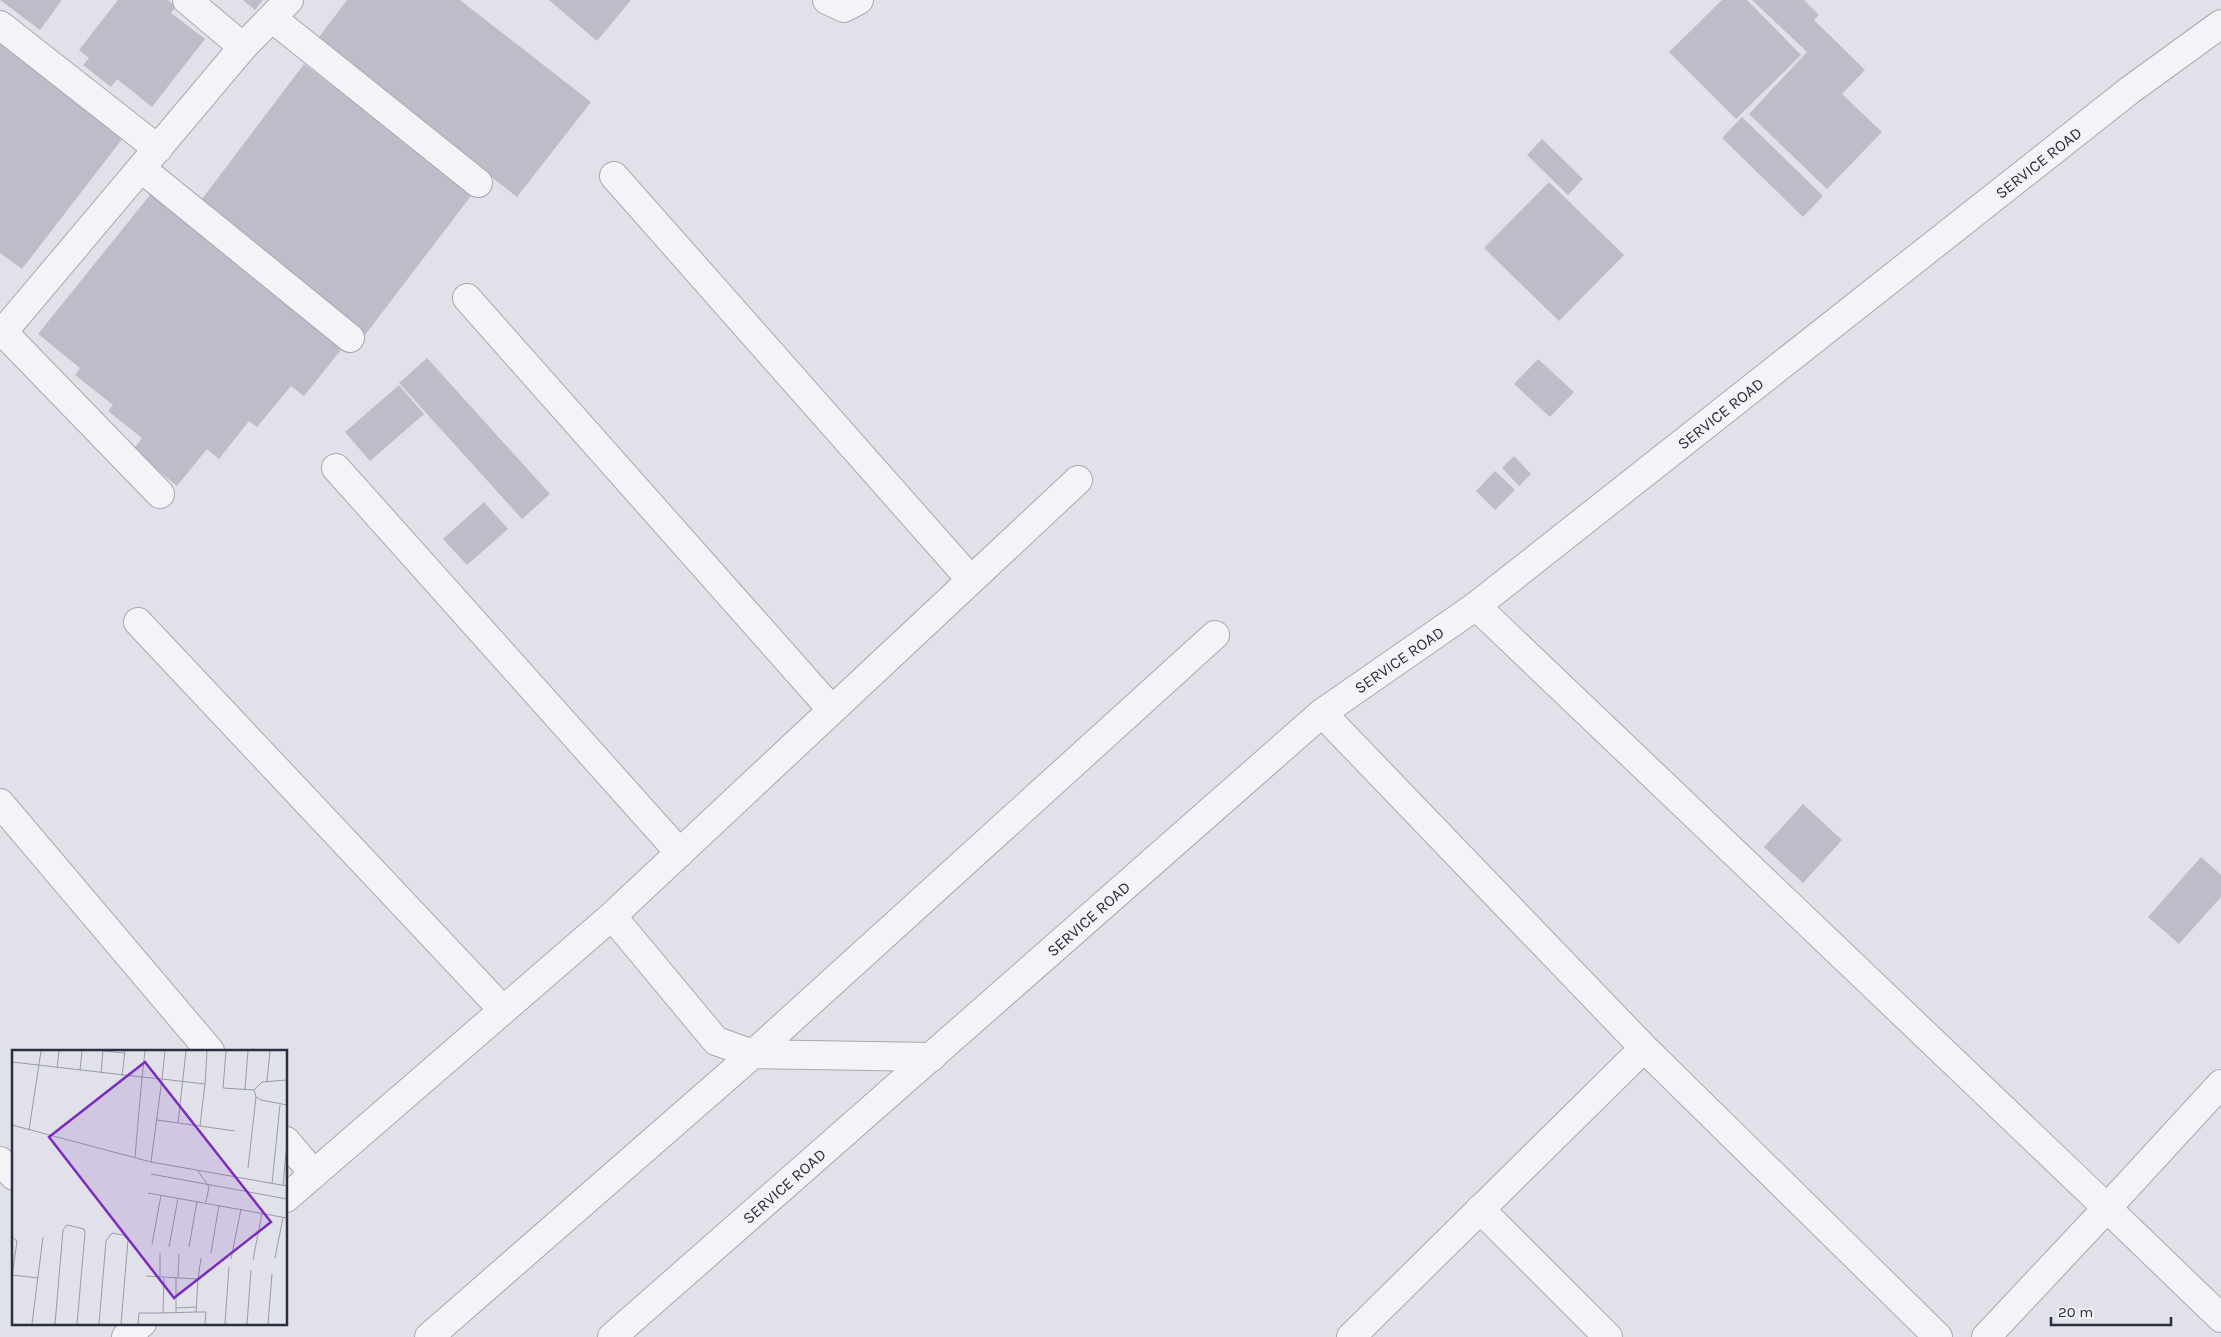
<svg xmlns="http://www.w3.org/2000/svg" width="2221" height="1337" font-family="Karla,sans-serif">
<rect width="100%" height="100%" fill="#e1e2e9"/>
<path fill="#bcbdc8" d="M0,0H62L40,30Z
M118,0H168L176,6L171,13L205,39L152,107L117,79L111,87L83,65L89,58L79,50Z
M243,0H263L255,10Z
M347,0H460L591,102L517,197L316,41Z
M549,0H631L597,41Z
M1722,0H1747L1801,55L1736,119L1669,52Z
M1752,0H1804L1819,15L1814,20L1865,70L1842,94L1882,132L1827,189L1749,114L1807,52Z
M0,44L123,138L22,269L0,253Z
M304,64L474,192L365,335L196,207Z
M1742,117L1823,196L1803,217L1722,138Z
M1542,139L1583,179L1568,195L1527,155Z
M1549,182L1624,255L1559,321L1484,248Z
M154,190L345,345L304,396L291,386L257,427L249,421L219,459L207,449L177,486L133,450L142,438L108,411L113,405L75,375L80,368L38,334Z
M427,358L550,494L522,519L399,383Z
M1538,359L1574,392L1550,417L1514,384Z
M399,385L424,414L370,461L345,432Z
M1514,456L1531,474L1519,486L1502,468Z
M1495,471L1515,490L1495,510L1476,491Z
M484,502L508,529L467,565L443,539Z
M1803,804L1842,840L1803,883L1764,847Z
M2201,857L2221,875V897L2179,944L2148,917Z"/>
<g fill="none" stroke-linecap="round" stroke-linejoin="round">
<defs>
<path id="minor" d="M187,0L243,47
M827,0L844,8L859,0
M272,18L478,183
M0,25L158,149
M142,169L350,338
M614,176L971,580
M467,298L832,710
M0,329L3,332L243,47L289,0
M3,332L160,494
M336,468L680,853
M1476,606L2107,1208L1986,1337
M138,622L503,1010
M1322,713L1644,1048L1938,1337
M0,803L210,1051
M612,916L716,1041L753,1054L932,1057
M2221,1084L2107,1208L2221,1318
M286,1141L314,1174
M0,1161L14,1176
M286,1198L612,916L1078,480
M1480,1209L1608,1337
M126,1337L142,1323
M429,1337L753,1054L1215,635
M1351,1337L1644,1048"/>
<g id="tertiary">
<path id="s1" d="M612,1337L1322,713L1476,606L2130,90L2221,24"/>
</g>
</defs>
<use href="#minor" stroke="#a7a8b3" stroke-width="30"/>
<use href="#tertiary" stroke="#a7a8b3" stroke-width="30"/>
<use href="#minor" stroke="#f4f4f8" stroke-width="28"/>
<use href="#tertiary" stroke="#f4f4f8" stroke-width="28"/>
</g>
<g text-anchor="middle" dominant-baseline="central" stroke-width="4.5" stroke-linejoin="round" paint-order="stroke">
<g font-size="16" fill="#2b2d40" stroke="#f1f2f6">
<text stroke="none"><textPath href="#s1" startOffset="1849">SERVICE ROAD</textPath></text>
<text stroke="none"><textPath href="#s1" startOffset="1444">SERVICE ROAD</textPath></text>
<text stroke="none"><textPath href="#s1" startOffset="1039">SERVICE ROAD</textPath></text>
<text stroke="none"><textPath href="#s1" startOffset="634">SERVICE ROAD</textPath></text>
<text stroke="none"><textPath href="#s1" startOffset="229">SERVICE ROAD</textPath></text>
</g>
</g>
<g transform="translate(12 1050)">
<rect width="275" height="275" fill="#e1e2e9"/>
<path fill="none" stroke="#989aa5" stroke-width="1" d="M92,1L112,3M153,1L150,29L193,34L188,76L223,81M214,1L211,38L242,40M0,12L130,27L133,1M45,18L47,1M68,20L70,1M89,23L91,1M110,26L113,1M275,30L250,32L242,40L244,47L249,50L275,55M255,31L258,1M193,34L195,1M233,39L236,1M145,70L188,76M166,73L174,1M0,75L139,112L275,136M17,80L29,1M123,107L130,27L150,29L139,112M236,118L244,47M186,121L197,137L194,152M139,124L275,149M260,134L268,55M271,136L275,92M136,143L275,168M0,187L5,191L0,226M140,194L149,145M157,197L166,148M177,197L185,151M199,203L207,155M263,208L271,167M219,209L229,159M241,210L250,163M0,225L26,228M134,226L186,229L184,262H194L193,274M148,227V203M152,228L151,263L184,262M166,228L167,204M186,229L189,208M164,258L184,257M164,262V228M20,274L31,187M43,274L51,180L55,175L72,179L73,183L65,274M87,274L94,191L100,183L111,185L116,190L109,274M126,274L127,263H151M213,274L217,217M235,274L239,220M256,274L260,224"/>
<path fill="#7b2cbf" fill-opacity="0.15" stroke="#7b2cbf" stroke-width="2.5" d="M133,12L259,172L162,248L37,87Z"/>
<rect width="275" height="275" fill="none" stroke="#2b2d40" stroke-width="2.5"/>
</g>
<path d="M2051 1317v8h120v-8" fill="none" stroke="#2b2d40" stroke-width="2.5"/>
<text x="2058" y="1317" font-size="15" fill="#2b2d40" stroke="#f1f2f6" stroke-width="4" paint-order="stroke">20 m</text>
</svg>
